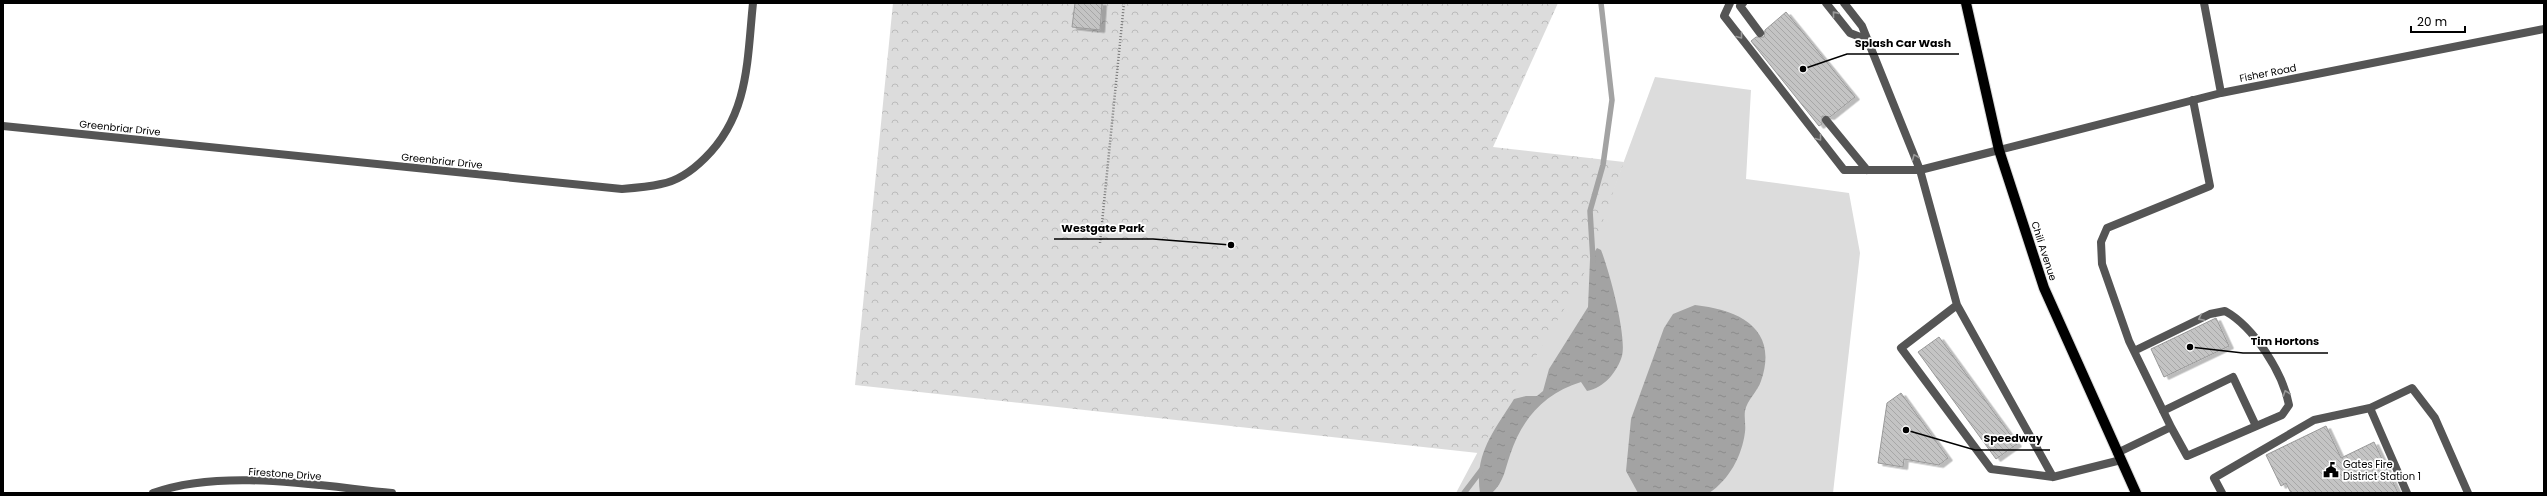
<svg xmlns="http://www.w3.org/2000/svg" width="2547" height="496" font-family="Poppins,sans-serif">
<defs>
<pattern id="forest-crowns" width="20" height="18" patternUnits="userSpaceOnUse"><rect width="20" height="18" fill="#dcdcdc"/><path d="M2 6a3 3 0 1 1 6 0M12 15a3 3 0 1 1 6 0" fill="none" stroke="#bbb"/></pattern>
<pattern id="water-ripples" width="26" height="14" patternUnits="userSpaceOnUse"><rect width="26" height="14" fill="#a3a3a3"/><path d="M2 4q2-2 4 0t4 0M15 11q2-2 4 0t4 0" fill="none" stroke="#8b8b8b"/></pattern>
<pattern id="building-back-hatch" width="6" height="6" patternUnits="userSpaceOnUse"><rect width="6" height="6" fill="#c4c4c4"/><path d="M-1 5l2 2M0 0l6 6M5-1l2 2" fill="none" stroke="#a7a7a7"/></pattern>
<filter id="shadow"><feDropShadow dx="4.5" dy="2.5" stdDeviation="0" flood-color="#0004"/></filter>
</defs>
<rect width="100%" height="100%" fill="#fff"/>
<path fill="#dcdcdc" d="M1655,77L1751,90L1746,179L1849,193L1860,253L1833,493H1456L1606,210Z"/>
<path fill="url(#forest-crowns)" d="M893,3H1558L1493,147L1624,162L1582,279L1478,453L855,385Z"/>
<path fill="url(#water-ripples)" d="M1597,248L1601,250C1609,270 1627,336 1622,356C1617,372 1604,388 1587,391L1581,382C1545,393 1522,418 1510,455C1505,469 1504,482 1492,493H1480C1474,454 1494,431 1514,399L1526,396H1537L1543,391L1549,369L1588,307L1590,259Z
M1695,305C1740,310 1779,329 1761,381C1758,391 1747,400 1745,411C1744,418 1746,425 1745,432C1742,456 1729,480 1709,493H1638L1626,471L1631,419L1664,328L1673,314Z"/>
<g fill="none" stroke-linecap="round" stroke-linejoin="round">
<path stroke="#a3a3a3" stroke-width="5.5" d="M1593,260L1590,211L1603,165L1612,100L1601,3
M1464,493L1483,468"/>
</g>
<path fill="url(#building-back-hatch)" stroke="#999" filter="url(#shadow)" d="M1075,3H1102L1100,30L1072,27Z
M1786,12L1855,97L1830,117L1822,116V124L1819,126L1751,41L1756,37H1764L1765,30Z
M2216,318L2229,346L2164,377L2151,349Z
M1939,337L2017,444L1996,459L1918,352Z
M1901,393L1948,458L1939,465L1904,459L1903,467L1878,463L1887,403Z
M2326,426L2341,458L2374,442L2398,493H2291L2286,483L2281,486L2266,455Z"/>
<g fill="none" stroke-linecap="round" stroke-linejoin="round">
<defs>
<path id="primary" d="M1966,3L1999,150L2044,288L2136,493"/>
</defs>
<use href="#primary" stroke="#dbdbdb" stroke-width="12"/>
<path stroke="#777" stroke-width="2.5" stroke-dasharray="1 2" stroke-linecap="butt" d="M1100,243L1124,3"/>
<path stroke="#555" stroke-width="8" d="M1730,3L1724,16L1844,170H1920L1862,26L1844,3
M1743,3L1740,6L1760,33
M1826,3L1850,33L1868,40
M1826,120L1867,170
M1999,150L1920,170L1957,305L1901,348L1991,469L2053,477L2121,460
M1957,305L2053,477
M2134,351L2210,314L2225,311C2254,327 2283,373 2289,405L2282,415L2187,456L2171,427
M2370,408L2407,493
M2163,411L2233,377L2256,426
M2117,453L2171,427L2129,341L2102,264L2101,242L2107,228L2210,186L2193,100
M2222,493L2214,478L2314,420L2370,408L2412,388L2435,418L2468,493"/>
<path stroke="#555" stroke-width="8" d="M2204,3L2221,93
M3,126L622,189C635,188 648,187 661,184C678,181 693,170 705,158C749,115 747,61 753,3
M1999,150L2221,93L2544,29
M153,493C223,468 319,486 392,493"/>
<use href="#primary" stroke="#000" stroke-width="10"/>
</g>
<defs><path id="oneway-chevron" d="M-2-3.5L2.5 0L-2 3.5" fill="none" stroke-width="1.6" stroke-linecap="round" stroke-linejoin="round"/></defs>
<g stroke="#999">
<use href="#oneway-chevron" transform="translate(1835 14) rotate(-129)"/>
<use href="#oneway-chevron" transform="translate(1740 36) rotate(52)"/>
<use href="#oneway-chevron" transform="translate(1819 138) rotate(52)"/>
<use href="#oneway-chevron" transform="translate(1915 157) rotate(-112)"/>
<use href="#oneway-chevron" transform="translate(2201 318) rotate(154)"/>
<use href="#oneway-chevron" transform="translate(2286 393) rotate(-109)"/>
</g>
<defs>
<symbol id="civic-bare" viewBox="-9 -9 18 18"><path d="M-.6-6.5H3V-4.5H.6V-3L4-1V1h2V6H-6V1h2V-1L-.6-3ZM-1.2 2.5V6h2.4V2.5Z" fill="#000" stroke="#fff" stroke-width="2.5" paint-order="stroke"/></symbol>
</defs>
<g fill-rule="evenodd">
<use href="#civic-bare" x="2320" y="459" width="22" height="22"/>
</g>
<g text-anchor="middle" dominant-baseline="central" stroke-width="3.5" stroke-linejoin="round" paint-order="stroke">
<g font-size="10" fill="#000" stroke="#fff">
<text transform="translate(2268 73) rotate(-11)">Fisher Road</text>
<text transform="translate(120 128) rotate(6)">Greenbriar Drive</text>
<text transform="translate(442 161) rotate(6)">Greenbriar Drive</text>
<text transform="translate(2044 251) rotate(72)">Chili Avenue</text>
<text transform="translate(285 474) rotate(4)">Firestone Drive</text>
</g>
<g font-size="10" fill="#000" stroke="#fff" text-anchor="start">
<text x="2343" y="464">Gates Fire<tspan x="2343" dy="12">District Station 1</tspan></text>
</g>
</g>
<path fill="none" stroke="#000" stroke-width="1.5" d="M1803 69L1847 54H1959M1231 245L1153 239H1054M2190 347L2243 353H2328M1906 430L1975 450H2050"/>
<g fill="#000" stroke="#fff" stroke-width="1.5">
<circle cx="1803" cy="69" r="4"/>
<circle cx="1231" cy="245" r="4"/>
<circle cx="2190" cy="347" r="4"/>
<circle cx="1906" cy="430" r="4"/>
</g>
<g font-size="11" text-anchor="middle" font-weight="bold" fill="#000" stroke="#fff" stroke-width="3.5" stroke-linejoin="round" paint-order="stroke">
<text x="1903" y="47">Splash Car Wash</text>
<text x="1103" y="232">Westgate Park</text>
<text x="2285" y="345">Tim Hortons</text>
<text x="2013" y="442">Speedway</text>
</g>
<rect width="2547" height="496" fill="none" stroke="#000000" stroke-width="8"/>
<path d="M2411 26v6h54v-6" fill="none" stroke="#000000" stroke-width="2"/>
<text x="2417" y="26" font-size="12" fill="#000000" stroke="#ffffff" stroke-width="3" paint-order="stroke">20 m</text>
</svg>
